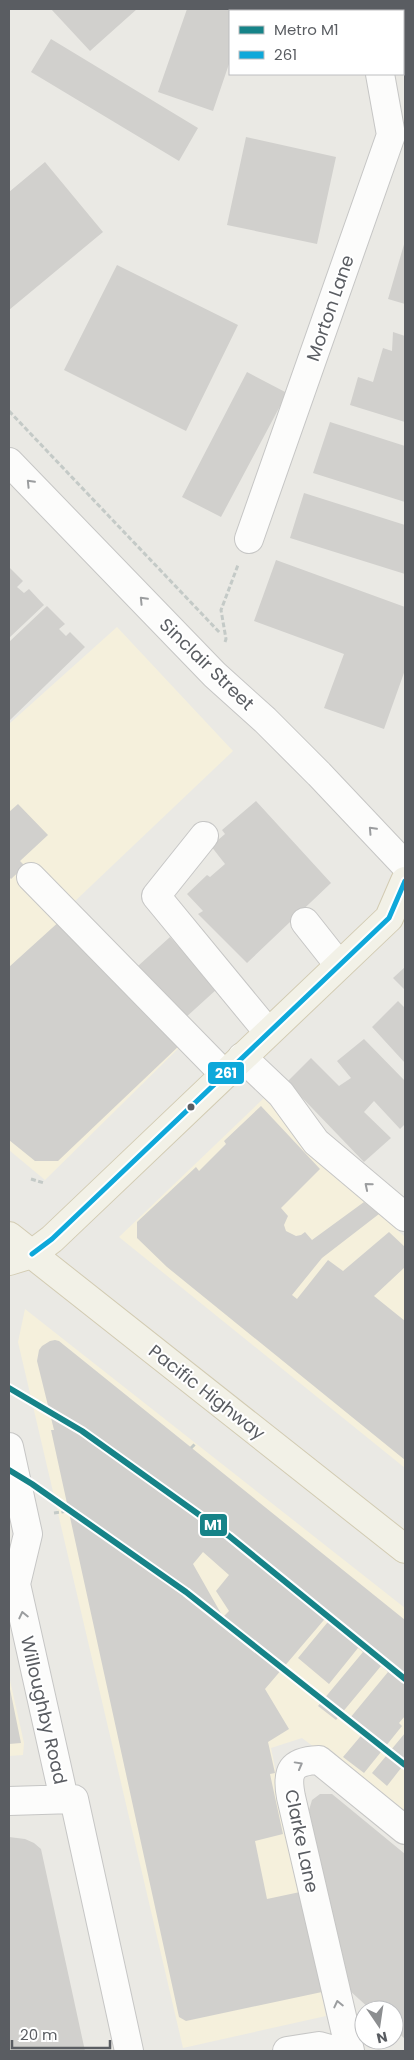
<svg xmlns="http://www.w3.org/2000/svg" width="414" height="2060" font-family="Poppins,sans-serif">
<rect width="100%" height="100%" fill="#eae9e4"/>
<path fill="#f5f0dc" d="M117,627L233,751L73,903L192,1035L45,1180L9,1150V724Z
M264,1098L331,1172L405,1237V1468L119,1237Z
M25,1309L405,1608V1815L302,1738L271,1748L326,2016L183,2048L18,1342Z
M9,1676L24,1743L23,1755L9,1756Z"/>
<path fill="#d1d0cd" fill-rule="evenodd" d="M51,9H137L90,51Z
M187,9H249L248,11H230V61L213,111L158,92Z
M51,39L198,128L179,161L31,72Z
M246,137L336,157L317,244L227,225Z
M45,162L103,232L9,310V192Z
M405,241V304L388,299Z
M117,265L238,325L186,431L64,370Z
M393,332L405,336V422L350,405L358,377L373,382L383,348L392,351Z
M247,372L287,393L221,517L182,497Z
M330,422L405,446V502L313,473Z
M304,493L405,525V574L290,538Z
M276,560L405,607V670L384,729L324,708L344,654L254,621Z
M9,567L23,581L17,587L24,593L29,589L44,605L9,638Z
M47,606L65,624L59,629L66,636L70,632L85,647L9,721V642Z
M256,801L331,883L247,963L198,914L203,911L187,894L207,875L210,877L225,864L211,846L225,834L222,830Z
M18,804L48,835L20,861L25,866L11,879L9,877V812Z
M62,919L182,1043L58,1161H35L9,1140V967Z
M170,937L217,989L184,1019L138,966Z
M405,967V990L393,978Z
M398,1001L405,1008V1063L372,1027Z
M364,1039L405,1081V1124L400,1129L374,1101L364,1112L391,1138L364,1162L287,1082L311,1058L339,1086L351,1078L337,1061Z
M261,1106L320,1169L281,1208L288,1216L284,1225L286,1231L296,1236L301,1235L305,1232L312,1240L364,1202L379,1214L322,1258L292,1295L297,1299L328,1260L343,1271L389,1232L405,1247V1267L374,1296L405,1321V1460L167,1267L137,1238V1222L196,1167L199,1171L226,1144L224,1141Z
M55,1340L59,1341L405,1620V1716L399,1723L402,1726L364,1773L343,1757L365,1731L350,1718L388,1672L381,1666L336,1720L318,1706L363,1652L358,1648L329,1684L298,1658L332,1617L329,1614L265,1689L289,1729L268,1742L275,1773L270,1774L283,1834L255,1841L267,1899L300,1892L322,1992L186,2021L179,2017L51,1430H54L37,1361L39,1350L42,1346L50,1341ZM203,1552L229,1575L216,1591L229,1611L223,1617L193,1564Z
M9,1689H10L21,1743L9,1744Z
M405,1733V1763L387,1786L372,1773Z
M320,1794H332L405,1854V2039L394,2029V2010H371L348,1989L309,1810L312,1800Z
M9,1837L25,1839L34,1843L41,1849L85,2051H9Z"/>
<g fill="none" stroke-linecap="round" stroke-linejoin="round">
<defs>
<path id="minor" d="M368,9L369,11
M9,462L215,675L265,720L319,774L405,865
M249,539L391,135L380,74
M204,836L156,896L268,1032
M31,877L224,1074
M305,922L339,965
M242,1057L281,1094L316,1142L405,1217
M9,1447L28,1534L16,1584L64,1799
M9,1801L74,1799L129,2051
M287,2051L319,2046L337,2051
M350,2051L291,1797C286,1771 291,1761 319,1760L405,1830"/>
<path id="major" d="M9,1236L405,1549
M9,1261L32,1254L52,1239L389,918L405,881"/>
</defs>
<use href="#minor" stroke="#c6c6c5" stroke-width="30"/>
<use href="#major" stroke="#d2cbb2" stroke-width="30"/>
<path stroke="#c4cac7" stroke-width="3" stroke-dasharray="5 2.5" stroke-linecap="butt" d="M9,411L220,633
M225,642L226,639L221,610L238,565
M31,1179L44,1183
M191,1448L195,1444
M54,1513L68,1511"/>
<use href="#minor" stroke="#fcfcfb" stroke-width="28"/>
<use href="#major" stroke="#f2f1e7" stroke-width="28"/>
<defs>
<path id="bus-1" d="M32,1254L52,1239L389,918L405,881"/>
</defs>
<use href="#bus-1" stroke="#fff" stroke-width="9"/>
<use href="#bus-1" stroke="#0ea8da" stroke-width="5"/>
<defs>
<path id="metro-1" d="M9,1388L82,1431L229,1536L405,1679
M9,1470L32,1484L186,1592L405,1765"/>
</defs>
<use href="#metro-1" stroke="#fff" stroke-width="10"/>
<use href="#metro-1" stroke="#168388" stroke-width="6"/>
</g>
<defs><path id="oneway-chevron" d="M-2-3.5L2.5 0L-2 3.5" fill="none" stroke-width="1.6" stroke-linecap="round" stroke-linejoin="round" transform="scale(1.25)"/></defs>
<g stroke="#9b9d9f">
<use href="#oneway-chevron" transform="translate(30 483) rotate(-134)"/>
<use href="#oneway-chevron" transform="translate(143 600) rotate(-134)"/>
<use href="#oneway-chevron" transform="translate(372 830) rotate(-133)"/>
<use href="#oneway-chevron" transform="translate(368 1186) rotate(-140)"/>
<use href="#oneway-chevron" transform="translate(23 1615) rotate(-103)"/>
<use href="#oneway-chevron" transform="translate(299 1765) rotate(-29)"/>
<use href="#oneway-chevron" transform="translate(338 2004) rotate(-103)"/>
</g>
<circle fill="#5a5d62" stroke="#fff" stroke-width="2" cx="191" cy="1107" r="4.5"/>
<g text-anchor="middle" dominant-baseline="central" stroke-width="4" stroke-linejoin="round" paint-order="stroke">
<g font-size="18" fill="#5a5d62" stroke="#fff">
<text transform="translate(330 308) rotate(-71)">Morton Lane</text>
<text transform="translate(207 664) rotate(44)">Sinclair Street</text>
<text transform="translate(207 1392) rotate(38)">Pacific Highway</text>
<text transform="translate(44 1710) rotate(77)">Willoughby Road</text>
<text transform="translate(302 1841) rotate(78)">Clarke Lane</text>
</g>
</g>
<g stroke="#fff" stroke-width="2">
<rect x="207" y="1061" width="38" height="24" rx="5" fill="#0ea8da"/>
<rect x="199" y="1513" width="29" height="24" rx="5" fill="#168388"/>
</g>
<g font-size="14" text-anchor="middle" font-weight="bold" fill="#fff">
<text x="226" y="1078">261</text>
<text x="213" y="1530">M1</text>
</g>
<rect width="414" height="2060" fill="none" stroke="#5a5d62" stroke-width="20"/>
<rect x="229" y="10" width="175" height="65" fill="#ffffff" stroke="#bdbec0"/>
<rect x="239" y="26" width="25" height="8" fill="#168388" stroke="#bdbec0"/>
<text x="274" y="35" font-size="15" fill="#5a5d62">Metro M1</text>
<rect x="239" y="51" width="25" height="8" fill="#0ea8da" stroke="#bdbec0"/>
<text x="274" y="60" font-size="15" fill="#5a5d62">261</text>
<g transform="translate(379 2025) rotate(167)"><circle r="24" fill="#ffffff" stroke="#bdbec0"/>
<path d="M0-4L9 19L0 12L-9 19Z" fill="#8c8e90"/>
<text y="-8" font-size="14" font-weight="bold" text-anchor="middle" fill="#5a5d62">N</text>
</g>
<path d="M12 2040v8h98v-8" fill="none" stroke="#5a5d62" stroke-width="2.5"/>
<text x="20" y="2040" font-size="15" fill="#5a5d62" stroke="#ffffff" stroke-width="4" paint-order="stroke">20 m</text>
</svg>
